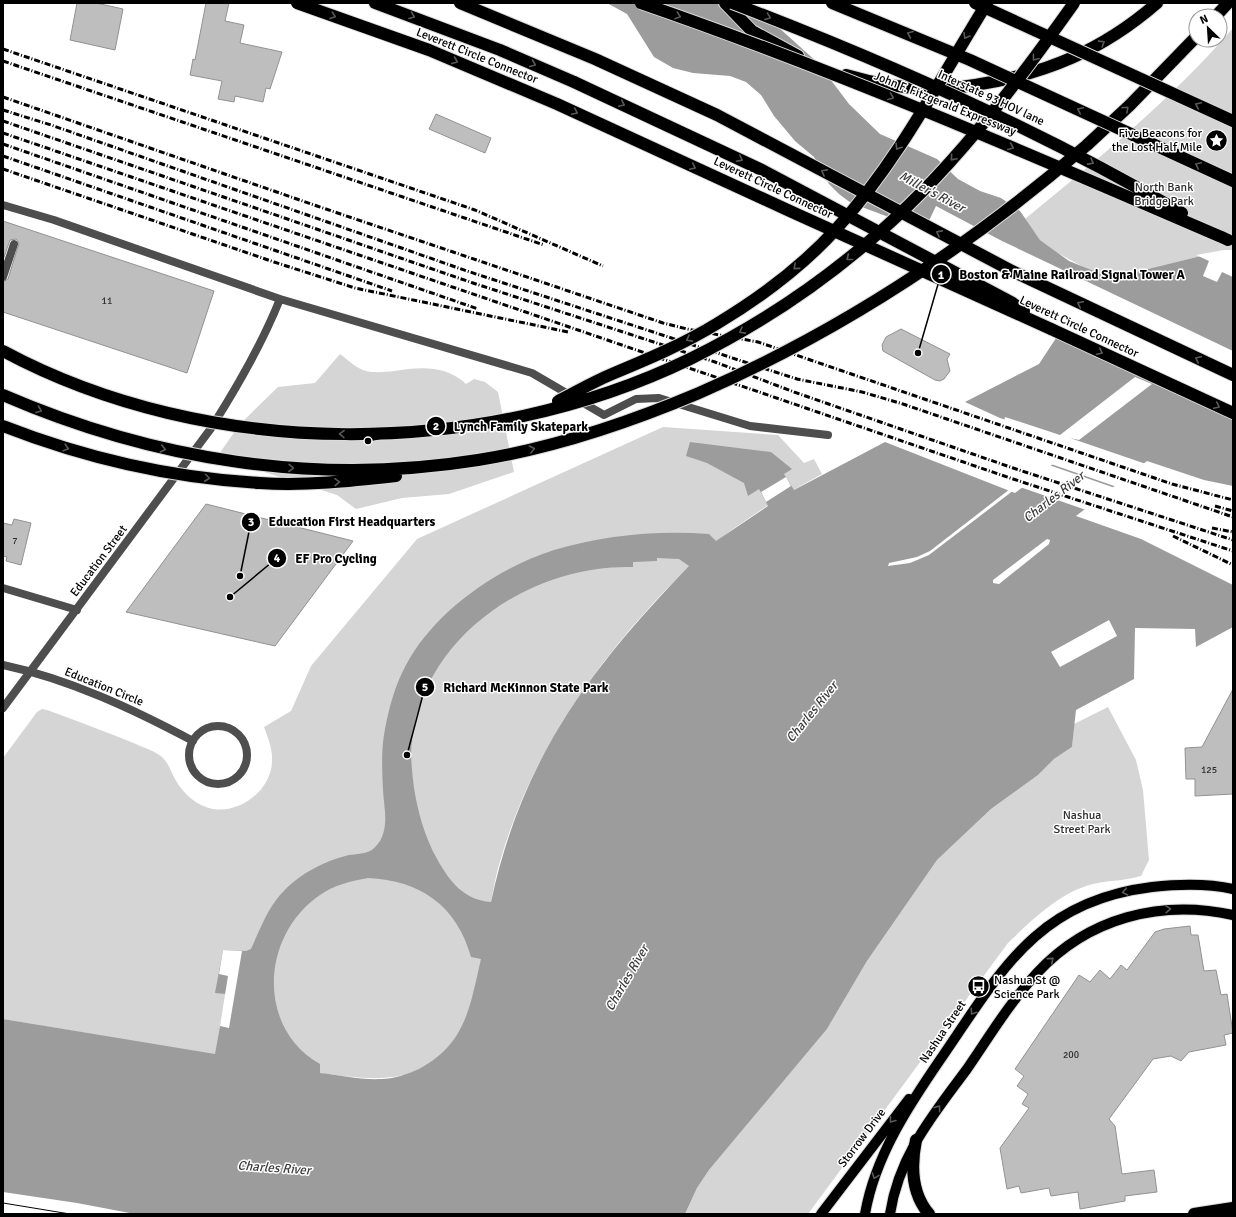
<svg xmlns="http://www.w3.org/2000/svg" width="1236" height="1217" font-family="Signika,sans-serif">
<rect width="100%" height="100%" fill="#fff"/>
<path fill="#d5d5d5" d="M1233,28V252L1209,254L1111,278L1087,269L1058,253L1040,240L1025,219C1098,159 1171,100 1233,28Z
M340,354C348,360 356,368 366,371C374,373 385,372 394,371C420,367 446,365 466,384L474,379L485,382L498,392L514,472L449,494L402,498L356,509L337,495L217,457L240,424L278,387L315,383Z
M663,427L778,435L804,463L814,459L822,474C797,488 772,502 749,518C712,542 677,577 648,609C580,684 526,768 499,865C485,914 482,1008 450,1045C413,1088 369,1079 319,1073L3,1019V758L37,712L42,709L47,710C77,721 107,732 136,744C144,748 156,751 163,758C169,764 171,772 175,779C181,790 193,803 206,807C235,818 271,792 272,762C273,750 268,738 264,727L291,711L311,666L417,539Z
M1108,707L1136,760L1143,790L1149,860L1141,876C1125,881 1109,880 1093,884C1060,892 1032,920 1008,943L808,1214H685L697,1188L709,1170L827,1029L867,961L937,860L991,809L1038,775L1054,759L1072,747L1074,724Z"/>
<path fill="#9c9c9c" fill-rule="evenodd" d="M607,3H748L767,17L818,63L849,104L880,134L937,159L958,179L980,191L1001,198L1020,211L1040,240L1069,261L1111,278L1209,254L1233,252V486L1204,480L1147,461L1076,516L1141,539L1233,585V627L1196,647L1195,629L1135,628L1134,679L1076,710L1072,747L1054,759L1038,775L991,809L937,860L867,961L827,1029L709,1170L697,1188L685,1214H3V1019L215,1054L226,994L215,993L223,950L246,951L251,949C265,918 272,897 300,877C314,867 332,859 349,855C356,854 364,854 370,851C374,849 377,845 380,841C389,825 384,808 383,790C382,770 381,749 385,729C389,708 395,685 406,665C434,612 497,568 554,550C604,535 657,530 709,534L716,541L768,506L759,489L748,496L744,483L707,463L686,456L690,442L771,452L792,469L784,474L794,490L885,442L1015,493L1079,444L1000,418L965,402L1039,364L1064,326L1062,311L1048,294L978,240L926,225L894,219L851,203L839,194L829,184L814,157L795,141L774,116L761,95L746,82L730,76L693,73L673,68L654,57L627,14ZM657,558L679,559L689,566C589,670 522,758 491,902C464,900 450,882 437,859C425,837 418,813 414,788C412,772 410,755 412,739C425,635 532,564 633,567V562L657,561ZM368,878C420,880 457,906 471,957L481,959C470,1006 466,1044 419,1069C408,1074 393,1079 381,1079C360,1080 340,1075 320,1073V1064C256,1028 261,935 320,895C334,885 351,881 368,878Z"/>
<path fill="#fff" d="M936,206L1002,241L1233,351V420L1054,337L1062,325V319L1057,306L1046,295L1003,260L977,242L926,227Z
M1224,250H1233V277L1222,272L1217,282L1203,276L1209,261L1196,255Z
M1135,377L1152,384L1079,440L1070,438L1146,464L1117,487L1051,464L1075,445L1004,421L1005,417L1060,435Z
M1049,465L1115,488L1086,510L1020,487Z
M786,477L791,486L766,502L761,492Z
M1010,489L1014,490L929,555L910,563L888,566L889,563L917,557L930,551Z
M1047,539L1050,540L1049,544L999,584L993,583V580Z
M1109,620L1117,636L1060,667L1051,652Z
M223,950L242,951L229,1028L220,1026L228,976L219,974Z
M3,1192L77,1203L135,1214H3Z"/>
<path fill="#bebebe" stroke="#929292" d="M77,3H96L123,9L115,50L70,40Z
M206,3H229L225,21L244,25L240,43L282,52L270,89L266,88L263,102L235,96L234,102L218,99L222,81L190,75L193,59L195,60Z
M436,114L491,138L485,153L429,129Z
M3,221L214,291L187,373L3,312V282L8,279L19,243L16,239L10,240L3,260Z
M901,329L950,354L947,359L950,371L944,379L940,381L935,380L883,351L882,345L886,337Z
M206,504L353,541L275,646L126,612Z
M14,519L31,523L21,565L6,561L7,557L3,556V523L12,525Z
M1233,689V794L1195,796V779H1186L1185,748L1202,747Z
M1190,926L1191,935H1198L1204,971L1216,970L1221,995L1227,994L1233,1033L1224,1035L1226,1045L1189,1052L1181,1061L1171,1056L1153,1059L1109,1119L1115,1126L1122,1174L1154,1170L1157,1192L1125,1196V1201L1080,1209L1078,1192L1051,1196L1049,1188L1021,1193L1019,1186L1007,1189L1000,1148L1029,1108L1022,1104L1028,1094L1017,1086L1024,1076L1015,1069L1079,975L1090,982L1100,970L1110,979L1121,965L1127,970L1155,932L1164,929Z"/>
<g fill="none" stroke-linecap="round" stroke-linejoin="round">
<defs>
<path id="primary" d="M821,1214L909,1099
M865,1214C875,1156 909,1105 942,1057C1001,971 1037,901 1152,887C1179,884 1206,883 1233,889
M890,1214C899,1155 933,1115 967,1069C989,1037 1010,1002 1037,973C1088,918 1160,899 1233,915"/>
<path id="highway" d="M375,3L500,50L574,82
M725,3L752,31L798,56
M1216,16L1228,3
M846,75C873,83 902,88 930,89C945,90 960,87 975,85C1046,74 1103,50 1157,3
M1087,145L1130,105L1196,37
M1051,329L1233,413
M916,1140C911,1165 911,1193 929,1214
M1194,1214L1233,1208"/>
</defs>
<use href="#primary" stroke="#dbdbdb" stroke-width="12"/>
<use href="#highway" stroke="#dbdbdb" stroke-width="14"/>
<path stroke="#4e4e4e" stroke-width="8" d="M3,205L54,220L280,299
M3,277L14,244
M213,425C239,384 262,344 280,299L532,373L604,415L636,399L659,398L750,426L828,435
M3,588L77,610"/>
<path stroke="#4e4e4e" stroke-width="8" d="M3,665C69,679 133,709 193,741
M3,708L212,427
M189 755a29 29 0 1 1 58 0a29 29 0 1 1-58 0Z"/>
<use href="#primary" stroke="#000" stroke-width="10"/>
<use href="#highway" stroke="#000" stroke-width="12"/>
<path stroke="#000" stroke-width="1" d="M3,1203L70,1214
M3,1213L6,1214"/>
<path stroke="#000" stroke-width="3" stroke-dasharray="6 2 1 2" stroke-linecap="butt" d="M3,49L475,210L603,266
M3,61L544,245
M3,97L317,206L663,323L687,329L758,342L1172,484L1233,500
M3,110L51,125L467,271L763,368L797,379L862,392L903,404L1233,517
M3,121L473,283L715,362L794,392L1013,468L1233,540
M3,133L1010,478L1233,551
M3,144L478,309
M3,156L392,291
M3,169L274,262L355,288L568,332
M1215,506L1233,511
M1212,528L1233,532
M1173,536L1233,565"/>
<defs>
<path id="highway-bridge" d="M297,3L429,50L557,104L792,212L1051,329
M460,3L595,59L717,115L1012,271L1233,375
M641,3C841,72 1034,156 1228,240
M732,3C887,62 1038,129 1182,213
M832,3L970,60L1233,181
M975,3L1233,121
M574,82L762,170L1011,302L1024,311
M3,351C208,461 482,460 690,359C753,328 813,289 867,243C948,175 1013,89 1074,3
M3,395C153,460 316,486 478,460C554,448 628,423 699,393C841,331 970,246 1087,145
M558,401C576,392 593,382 612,374C648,359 684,344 718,323C761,297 804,265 838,227C898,161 940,79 987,3
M3,426C85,458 172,478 260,483C305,486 351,481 396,476"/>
</defs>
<use href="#highway-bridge" stroke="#dbdbdb" stroke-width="14" stroke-linecap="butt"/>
<use href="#highway-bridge" stroke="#000" stroke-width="12"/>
</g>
<defs><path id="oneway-chevron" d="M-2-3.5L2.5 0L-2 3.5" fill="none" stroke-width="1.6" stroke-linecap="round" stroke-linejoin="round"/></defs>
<g stroke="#595959">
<use href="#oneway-chevron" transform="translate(333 16) rotate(20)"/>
<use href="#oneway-chevron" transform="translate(412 16) rotate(21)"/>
<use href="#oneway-chevron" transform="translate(678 16) rotate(19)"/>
<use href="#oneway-chevron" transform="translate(768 17) rotate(21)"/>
<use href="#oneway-chevron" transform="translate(910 34) rotate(-157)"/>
<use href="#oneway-chevron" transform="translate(966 36) rotate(121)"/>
<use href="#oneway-chevron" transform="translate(1102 43) rotate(-32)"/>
<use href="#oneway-chevron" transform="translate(1035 58) rotate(127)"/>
<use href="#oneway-chevron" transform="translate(455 61) rotate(23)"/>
<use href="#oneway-chevron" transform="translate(533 64) rotate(23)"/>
<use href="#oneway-chevron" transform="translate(891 97) rotate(22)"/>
<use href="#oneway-chevron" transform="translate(622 104) rotate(25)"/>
<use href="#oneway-chevron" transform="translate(1198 105) rotate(-155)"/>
<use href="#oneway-chevron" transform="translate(1126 109) rotate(-43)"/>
<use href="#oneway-chevron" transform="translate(1080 110) rotate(-155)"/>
<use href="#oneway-chevron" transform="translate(575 112) rotate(25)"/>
<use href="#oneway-chevron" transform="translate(898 147) rotate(123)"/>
<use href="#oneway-chevron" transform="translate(1011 147) rotate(23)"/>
<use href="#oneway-chevron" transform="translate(953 158) rotate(131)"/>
<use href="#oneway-chevron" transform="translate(740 159) rotate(27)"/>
<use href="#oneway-chevron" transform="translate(1091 162) rotate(29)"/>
<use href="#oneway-chevron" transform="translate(1198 165) rotate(-155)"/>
<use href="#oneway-chevron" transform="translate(693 167) rotate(25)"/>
<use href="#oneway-chevron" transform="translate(824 172) rotate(-152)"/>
<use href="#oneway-chevron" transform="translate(939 233) rotate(-152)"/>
<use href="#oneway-chevron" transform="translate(849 258) rotate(141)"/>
<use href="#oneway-chevron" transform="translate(796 267) rotate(139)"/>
<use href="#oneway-chevron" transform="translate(1080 304) rotate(-154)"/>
<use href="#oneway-chevron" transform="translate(742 331) rotate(151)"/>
<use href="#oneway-chevron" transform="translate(689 339) rotate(152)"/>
<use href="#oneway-chevron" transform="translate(1100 352) rotate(25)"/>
<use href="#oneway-chevron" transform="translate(1198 359) rotate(-155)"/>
<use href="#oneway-chevron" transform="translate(1217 406) rotate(25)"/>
<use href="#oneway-chevron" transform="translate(39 410) rotate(21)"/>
<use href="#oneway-chevron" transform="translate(342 434) rotate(-179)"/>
<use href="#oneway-chevron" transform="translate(66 448) rotate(17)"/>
<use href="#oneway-chevron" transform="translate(163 449) rotate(13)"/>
<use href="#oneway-chevron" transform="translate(532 449) rotate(-14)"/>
<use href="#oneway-chevron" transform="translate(291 468) rotate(2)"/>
<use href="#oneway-chevron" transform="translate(207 478) rotate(7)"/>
<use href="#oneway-chevron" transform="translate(337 482) rotate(-3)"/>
<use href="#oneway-chevron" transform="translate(1125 892) rotate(167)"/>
<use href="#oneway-chevron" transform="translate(1168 909) rotate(-4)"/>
<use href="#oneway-chevron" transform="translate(1051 960) rotate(-41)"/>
<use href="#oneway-chevron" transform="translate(973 1012) rotate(124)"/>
<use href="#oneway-chevron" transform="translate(938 1108) rotate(-54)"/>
<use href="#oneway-chevron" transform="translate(892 1120) rotate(127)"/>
<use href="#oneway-chevron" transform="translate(875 1176) rotate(110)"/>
</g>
<defs>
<symbol id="sight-disc" viewBox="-11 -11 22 22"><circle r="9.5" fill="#000" stroke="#fff"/><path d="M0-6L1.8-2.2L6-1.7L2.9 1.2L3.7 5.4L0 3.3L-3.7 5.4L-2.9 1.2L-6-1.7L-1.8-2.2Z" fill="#fff"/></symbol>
<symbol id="bus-disc" viewBox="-11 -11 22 22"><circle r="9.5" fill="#000" stroke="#fff"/><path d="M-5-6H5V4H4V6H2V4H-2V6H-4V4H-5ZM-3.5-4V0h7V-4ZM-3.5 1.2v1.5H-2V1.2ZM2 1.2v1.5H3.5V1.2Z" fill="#fff"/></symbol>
</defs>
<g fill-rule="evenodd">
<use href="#sight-disc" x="1204" y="128" width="25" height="25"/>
<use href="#bus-disc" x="966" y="974" width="25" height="25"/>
</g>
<g text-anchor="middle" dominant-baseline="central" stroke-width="3" stroke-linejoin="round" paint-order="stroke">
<g font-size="10" fill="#303030">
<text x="107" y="301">11</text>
<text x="15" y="541">7</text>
<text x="1209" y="770">125</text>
<text x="1071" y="1055">200</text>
</g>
<g font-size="12" fill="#000" stroke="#fff">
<text transform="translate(477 56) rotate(22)">Leverett Circle Connector</text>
<text transform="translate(991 98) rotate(25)">Interstate 93 HOV lane</text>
<text transform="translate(945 104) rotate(22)">John F. Fitzgerald Expressway</text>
<text transform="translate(773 188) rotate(25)">Leverett Circle Connector</text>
<text transform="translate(1079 327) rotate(25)">Leverett Circle Connector</text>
<text transform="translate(99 561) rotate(-53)">Education Street</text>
<text transform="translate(104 687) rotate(22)">Education Circle</text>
<text transform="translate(943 1032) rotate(-56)">Nashua Street</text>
<text transform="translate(862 1138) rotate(-53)">Storrow Drive</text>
</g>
<g font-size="12" fill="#000" stroke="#fff" text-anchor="end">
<text x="1202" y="133">Five Beacons for<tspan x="1202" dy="14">the Lost Half Mile</tspan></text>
<text x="994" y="980" text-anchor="start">Nashua St @<tspan x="994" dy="14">Science Park</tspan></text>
</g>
<g font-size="12" fill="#2c2c2c" stroke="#fff">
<text x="1164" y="187">North Bank<tspan x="1164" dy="14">Bridge Park</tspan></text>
<text x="1082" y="815">Nashua<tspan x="1082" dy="14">Street Park</tspan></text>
</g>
<g font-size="13" font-style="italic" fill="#3d3d3d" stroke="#fff">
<text transform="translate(932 192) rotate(28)">Miller's River</text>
<text transform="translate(1054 497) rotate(-38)">Charles River</text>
<text transform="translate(812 712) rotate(-51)">Charles River</text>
<text transform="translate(627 978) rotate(-60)">Charles River</text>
<text transform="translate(274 1168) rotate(4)">Charles River</text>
</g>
</g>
<path fill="none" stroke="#000" stroke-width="1.5" d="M918 353L941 274M368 441L436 426M240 576L251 522M230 597L277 558M407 755L425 687"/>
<g fill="#000" stroke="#fff" stroke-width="1.5">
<circle cx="918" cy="353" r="4"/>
<circle cx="368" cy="441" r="4"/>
<circle cx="240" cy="576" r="4"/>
<circle cx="230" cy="597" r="4"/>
<circle cx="407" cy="755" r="4"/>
<circle cx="941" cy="274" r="10"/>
<circle cx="436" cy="426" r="10"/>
<circle cx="251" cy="522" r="10"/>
<circle cx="277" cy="558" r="10"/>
<circle cx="425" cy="687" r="10"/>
</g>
<g font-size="12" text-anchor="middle" font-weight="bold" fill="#fff">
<text x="941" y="279">1</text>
<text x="436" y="430">2</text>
<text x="251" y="526">3</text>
<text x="277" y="562">4</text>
<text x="425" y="691">5</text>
</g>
<g font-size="13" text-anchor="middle" font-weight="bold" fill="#000" stroke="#fff" stroke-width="3" stroke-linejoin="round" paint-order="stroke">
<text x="1072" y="279">Boston &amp; Maine Railroad Signal Tower A</text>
<text x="521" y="431">Lynch Family Skatepark</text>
<text x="352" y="526">Education First Headquarters</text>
<text x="336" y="563">EF Pro Cycling</text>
<text x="526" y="692">Richard McKinnon State Park</text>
</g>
<rect width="1236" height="1217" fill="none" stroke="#000000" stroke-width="8"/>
<g transform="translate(1208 28) rotate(335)"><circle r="19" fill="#ffffff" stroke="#999999"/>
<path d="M0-3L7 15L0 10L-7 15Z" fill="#000000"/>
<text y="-6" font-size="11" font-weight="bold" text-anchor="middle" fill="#000000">N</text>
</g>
</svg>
